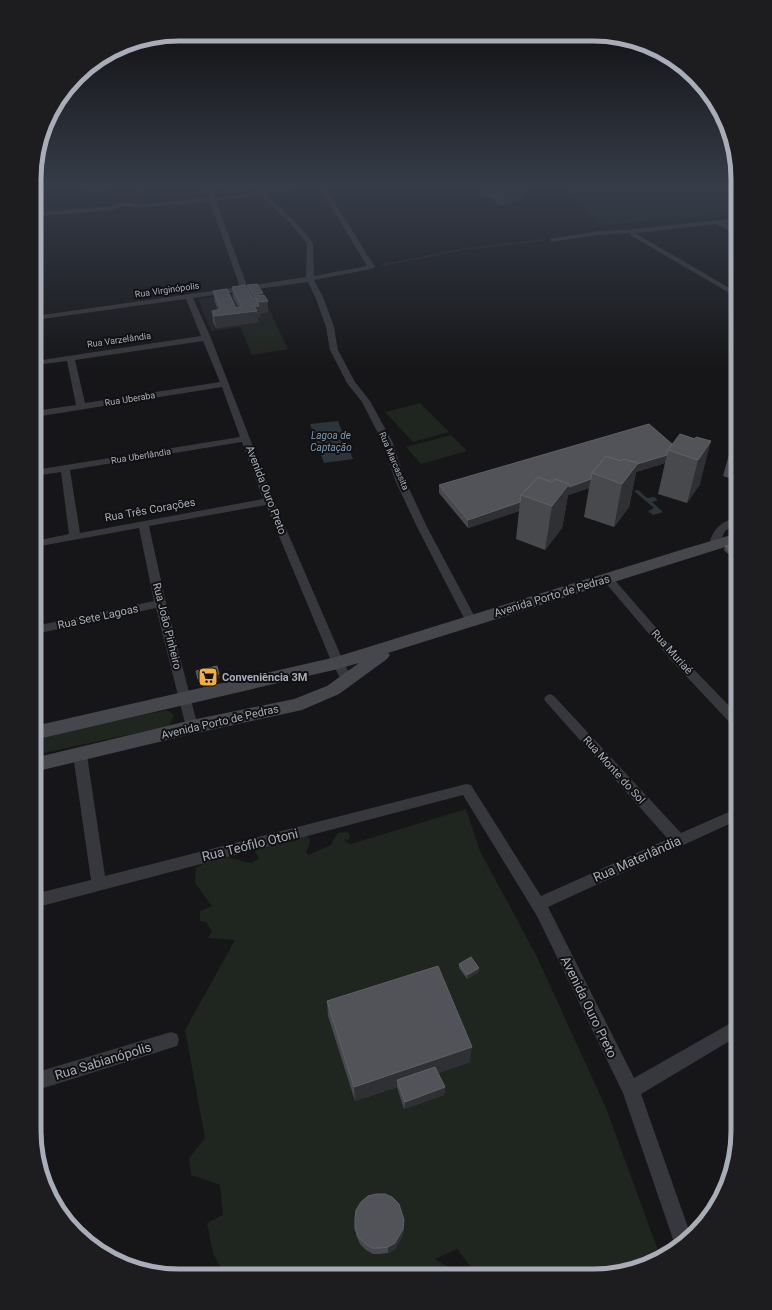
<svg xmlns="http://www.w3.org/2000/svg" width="772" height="1310" font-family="Roboto,sans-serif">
<rect width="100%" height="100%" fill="#161618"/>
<path fill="#222225" d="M219,187H277L222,195Z
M260,290L288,349L252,355L240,327L211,331L198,299Z"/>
<path fill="#1e261f" d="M559,187H738V213L604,225Z
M275,323L285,347L252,351L242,328Z
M420,403L449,432L413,442L385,412Z
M451,435L467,451L421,464L406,447Z
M167,710L174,715L169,726L34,755V738Z
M466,809L480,851L537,957L606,1108L660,1256L648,1265L593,1276H478L457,1249L435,1259L448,1267V1276L229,1275L228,1270H222L213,1253L207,1223L223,1215L220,1185L191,1175L189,1158L205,1138L185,1030L235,940L208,938L212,931L206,922L200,921V911L212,906L195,883L196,868C206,862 217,856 229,858C237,859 244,862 251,863L259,859L255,852L259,845L304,834L310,839L309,846L306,852L308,855L331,845L333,840L338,833L347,832L350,835L349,840L344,839L347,843L351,844Z"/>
<path fill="#2c353c" d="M338,421L353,459L324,463L310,424Z
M638,490L647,498L654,497L658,500L652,502L663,512L653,515L648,511L654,508L634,491Z"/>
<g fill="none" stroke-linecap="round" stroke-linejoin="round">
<path stroke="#3d3f44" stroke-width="1.5" stroke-dasharray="1 1.5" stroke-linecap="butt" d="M382,265L465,249L545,240"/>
<path stroke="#37383d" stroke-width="3.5" d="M35,196L39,187
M552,240L599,233L636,231"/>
<path fill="#37383d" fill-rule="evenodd" d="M205,187H211L215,198L286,187H304L266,194L296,223L313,243L314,276L367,266L319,187H325L375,267L371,269L314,280L324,299L334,327L338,350L355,382L370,401L393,443L405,480L427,527L477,621L475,624H467L417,527L395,480L383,443L362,402L347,383L330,350L326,327L316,299L308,282L193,298L211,338L274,501L344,663L353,680L351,683L347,684L343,683L332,663L266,505L149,526L166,603L198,727L197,730L192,732L187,730L186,727L156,608L35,634V626L154,601L139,528L35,547V541L69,534L61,472L35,476V470L240,437L222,387L35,417V411L76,405L67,361L35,365V361L201,336L186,299L35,320V316L240,287L210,202L135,208L123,206L113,210L40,216L37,214L40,212L111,206L123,202L136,204L209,198ZM260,195L292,225L307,243L306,277L247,286L216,201ZM203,341L220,382L85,403L75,360ZM242,442L263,499L80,533L70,470Z
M738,218V222L725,223L738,230V235L716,224L638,233L637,234L738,293V298L630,235L632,231L636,229Z
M738,517V523L725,531L718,547H710L709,545C713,528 722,521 738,517Z
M608,575L612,577L679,654L738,715V728L733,726L671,660L604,581L602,579L604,577Z
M550,694L554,696L681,833L738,808V820L548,907L634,1078L738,1019V1036L641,1094L690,1233L675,1245L623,1093L537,916L463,795L34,908V894L91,880L73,755L75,751L80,750L85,751L87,755L105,876L466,784L471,785L541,896L668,839L546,702L544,699L546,696Z
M171,1032L177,1034L179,1040L177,1046L34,1091V1073Z"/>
<path fill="#45474d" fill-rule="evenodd" d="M738,533V543L388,653L390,655L387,659L339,694L302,710L192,734L34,772V758L192,720L294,699L327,686L359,663L338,669L34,740L35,726L336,657L684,549Z"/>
</g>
<path fill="#47494d" d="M84,187H115V188L107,190L104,189H102L103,192L96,194L84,188Z
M134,187H148V189L141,191Z
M481,187H526L525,197L521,198V200L503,206L495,203L496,201L487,197L485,198L480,196Z
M247,285L263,296L268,301V312L260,313V317H257L258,322L216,328L213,322L212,311L218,310L215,302L213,291L236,308L238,307L233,297L232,287L248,290Z
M738,430V481L723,476L735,433Z
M696,437L700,484L687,503L658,494L665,463L636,472L629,507L614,527L584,517L589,488L568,495L562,528L545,550L516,539L519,511L468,528L439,493V485L672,444L695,439Z
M738,539V563L724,550L725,546L733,544L734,540Z
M459,964L479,968V972L467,979L459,968Z
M327,1001L470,1062L438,1073L445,1087L444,1095L404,1109L397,1087L355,1101L328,1016Z
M355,1219L404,1226L403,1235L395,1249L388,1253L380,1254H373L366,1250L360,1244L356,1235Z"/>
<path fill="#2f3033" d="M94,187H103L104,189H102L103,192L96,194Z
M106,187H115V188L107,190Z
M140,187H148V189L141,191Z
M485,187H488L487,197L485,198Z
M496,187H497L495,201Z
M507,187H526L525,197L521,198V200L503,206L504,188Z
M263,293L264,302L268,301V312L260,313V317H257L258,322L216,328L214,316L259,306L257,294Z
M711,441L700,484L687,503L698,460Z
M667,455L665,463L636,472L629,507L614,527L622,484L600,476Z
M591,479L589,488L568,495L562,528L545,550L552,506L569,484Z
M520,502L519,511L468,528V520Z
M219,674L220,678L199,683L198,679Z
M479,968V972L467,979V975Z
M472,1047L470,1062L399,1086L397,1080V1087L355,1101L354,1087Z
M445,1087L444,1095L404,1109L405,1102Z
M404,1220L403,1235L395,1249L388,1253V1247Z"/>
<path fill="#525359" stroke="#5f6168" d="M257,284L263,293L257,294L259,296L264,295L268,301L259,302L247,285Z
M245,285L253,299L256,298L259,306H254L257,311L214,316L212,311L221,309L213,291L227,289L236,308L242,307L232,287Z
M649,424L672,444L668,450L667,455L637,464L638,463L623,459L621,461L606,456L592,473L591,479L569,487V484L555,479L552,482L538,477L521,495L520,502L468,520L439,485Z
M738,430V434L735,433Z
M680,434L695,439L696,437L711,441L698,460L668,450Z
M606,456L621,461L623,459L638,463L622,484L592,473Z
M538,477L552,482L555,479L569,484L552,506L521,495Z
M738,539V543L734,540Z
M733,544L738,549V558L725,546Z
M217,666L219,674L198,679L196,671Z
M471,957L479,968L467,975L459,964Z
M438,966L472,1047L354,1087L327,1001Z
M435,1067L445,1087L405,1102L397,1080Z
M376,1194H385L392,1197L399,1204L404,1220L403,1229L395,1243L388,1247L380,1248H372L366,1244L359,1238L355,1229V1219L356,1210L361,1202L368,1196Z"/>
<linearGradient id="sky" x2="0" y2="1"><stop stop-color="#0c0c0d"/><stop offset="0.5" stop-color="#363c48"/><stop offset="1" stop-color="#363c48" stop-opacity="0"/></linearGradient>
<rect width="772" height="371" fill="url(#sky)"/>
<defs>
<symbol id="supermarket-square" viewBox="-11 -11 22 22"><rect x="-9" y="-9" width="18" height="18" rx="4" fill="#f2b134" stroke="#111113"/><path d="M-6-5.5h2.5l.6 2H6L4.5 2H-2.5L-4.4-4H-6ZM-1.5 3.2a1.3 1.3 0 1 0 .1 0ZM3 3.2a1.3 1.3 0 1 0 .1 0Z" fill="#111"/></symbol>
</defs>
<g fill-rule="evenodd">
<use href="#supermarket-square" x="197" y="666" width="22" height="22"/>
</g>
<g text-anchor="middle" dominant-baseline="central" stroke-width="4" stroke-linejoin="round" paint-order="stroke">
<g font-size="9" fill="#a8adb8" stroke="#111113">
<text transform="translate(167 290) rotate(-8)">Rua Virginópolis</text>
<text transform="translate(119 340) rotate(-8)">Rua Varzelândia</text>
<text transform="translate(130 399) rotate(-9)">Rua Uberaba</text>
<text transform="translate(141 456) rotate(-9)">Rua Uberlândia</text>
<text transform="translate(394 461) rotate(67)">Rua Marcassita</text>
</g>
<g font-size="10" font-style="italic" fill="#7f9bb3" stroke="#111113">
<text x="331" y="435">Lagoa de<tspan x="331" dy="12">Captação</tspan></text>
</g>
<g font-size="11" fill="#a8adb8" stroke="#111113">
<text transform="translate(266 490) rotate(69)">Avenida Ouro Preto</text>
<text transform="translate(150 510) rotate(-10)">Rua Três Corações</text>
<text transform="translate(552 596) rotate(-17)">Avenida Porto de Pedras</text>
<text transform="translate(98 617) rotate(-12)">Rua Sete Lagoas</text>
<text transform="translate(167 626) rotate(76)">Rua João Pinheiro</text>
<text transform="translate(672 652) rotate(48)">Rua Muriaé</text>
<text transform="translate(220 722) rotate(-13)">Avenida Porto de Pedras</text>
<text transform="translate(614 770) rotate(48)">Rua Monte do Sol</text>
</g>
<g font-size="11" font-weight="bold" fill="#a8adb8" stroke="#111113" text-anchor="start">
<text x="222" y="677">Conveniência 3M</text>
</g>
<g font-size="13" fill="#a8adb8" stroke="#111113">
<text transform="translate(250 845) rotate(-14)">Rua Teófilo Otoni</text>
<text transform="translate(637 859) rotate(-24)">Rua Materlândia</text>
<text transform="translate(589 1007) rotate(64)">Avenida Ouro Preto</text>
<text transform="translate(103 1061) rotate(-17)">Rua Sabianópolis</text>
</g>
</g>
<path d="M0 0H772V1310H0ZM179 41H593A138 138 0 0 1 731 179V1131A138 138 0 0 1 593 1269H179A138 138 0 0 1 41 1131V179A138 138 0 0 1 179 41Z" fill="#1d1d20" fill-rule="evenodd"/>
<path fill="none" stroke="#a8adb8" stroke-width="5" d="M179 41H593A138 138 0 0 1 731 179V1131A138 138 0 0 1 593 1269H179A138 138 0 0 1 41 1131V179A138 138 0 0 1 179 41Z"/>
</svg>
